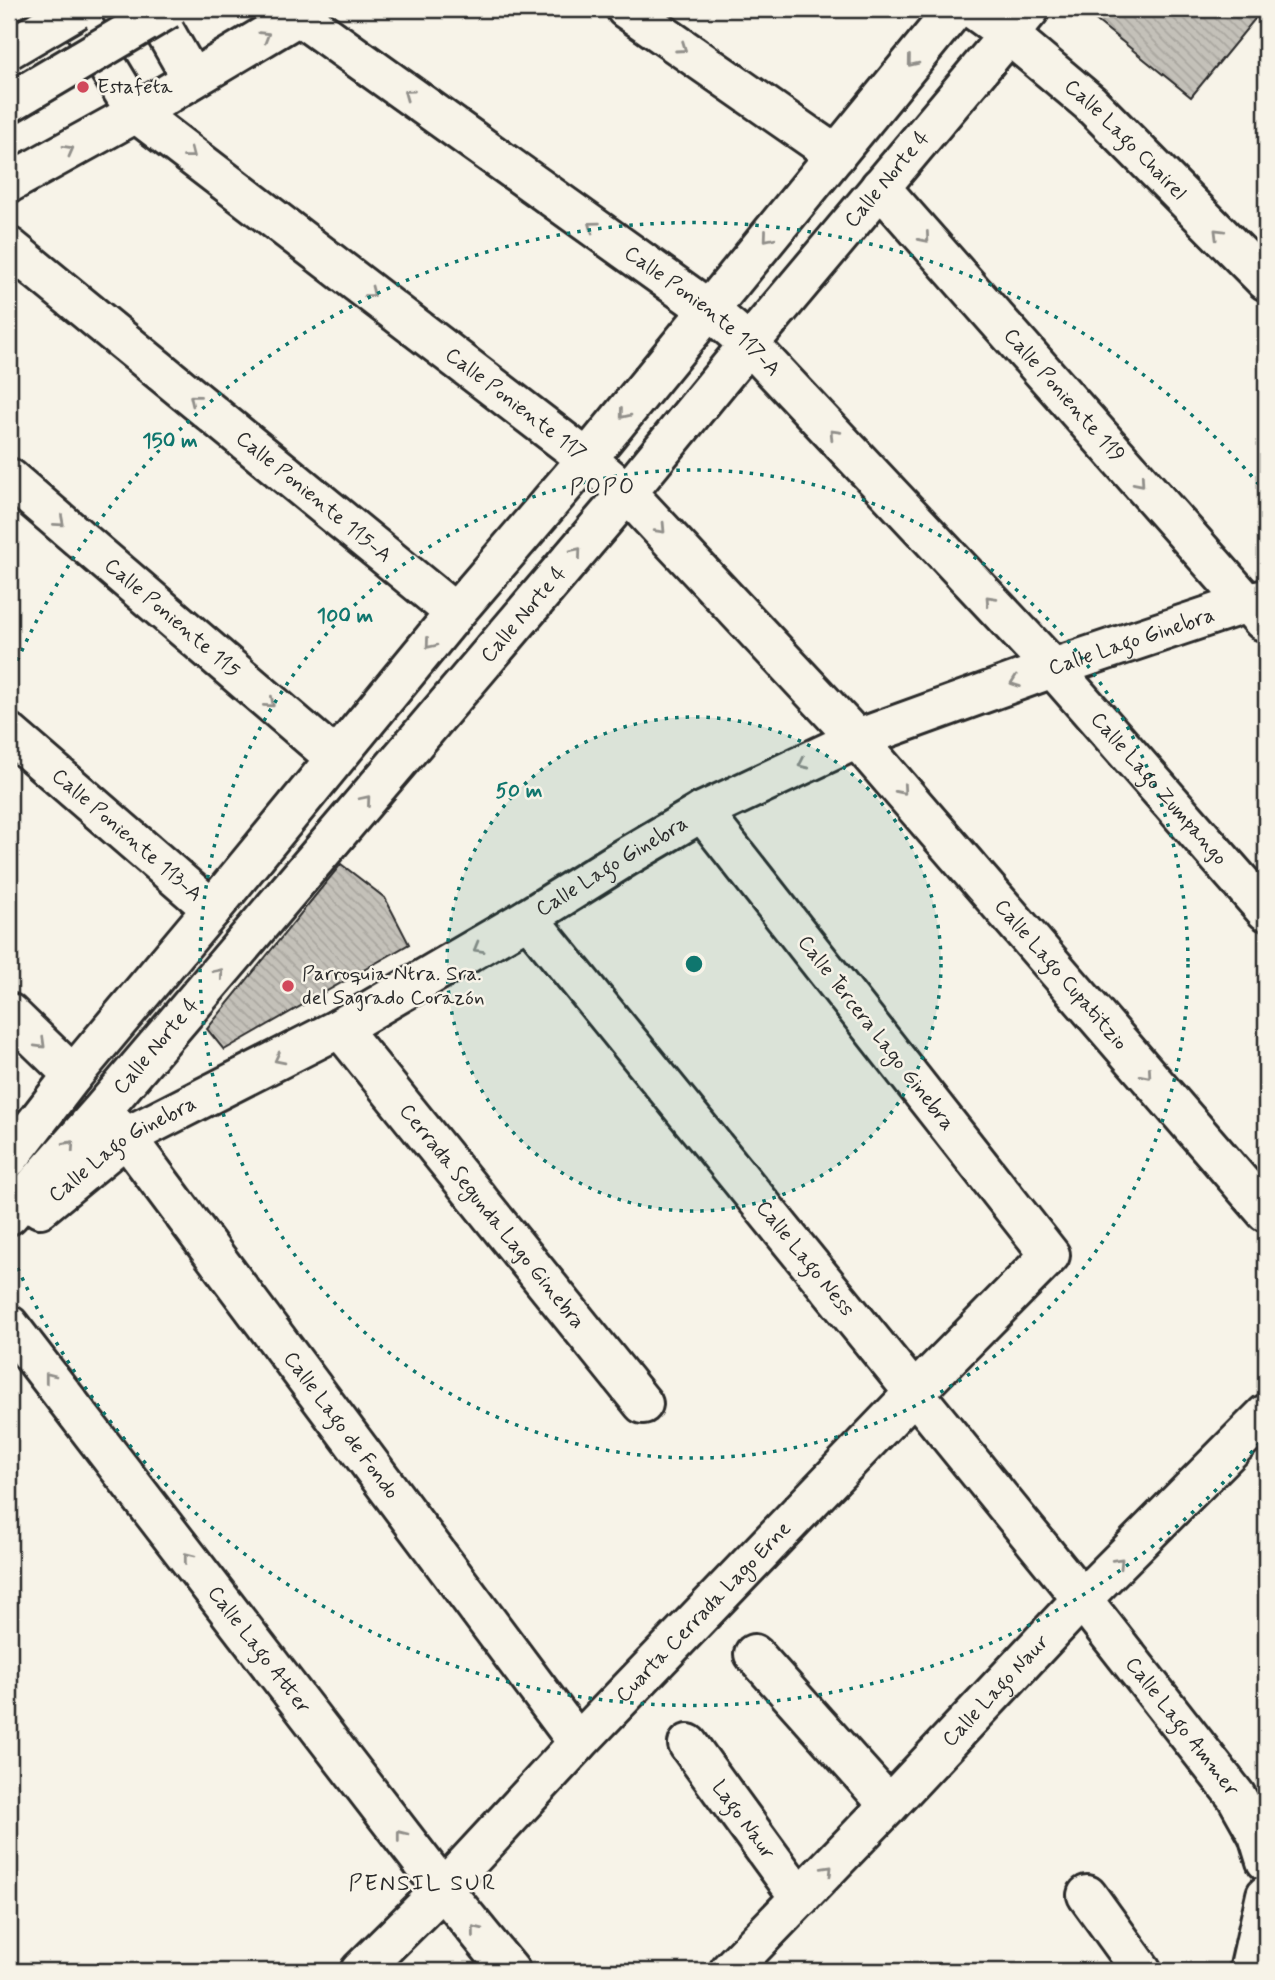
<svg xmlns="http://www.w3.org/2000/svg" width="1275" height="1980" font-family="Mynerve,sans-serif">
<defs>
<pattern id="building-back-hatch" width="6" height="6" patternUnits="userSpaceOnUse" patternTransform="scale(1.75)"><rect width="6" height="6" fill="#c4c1b9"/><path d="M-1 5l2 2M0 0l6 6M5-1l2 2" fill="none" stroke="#a9a69f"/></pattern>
</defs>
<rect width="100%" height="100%" fill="#f7f3e8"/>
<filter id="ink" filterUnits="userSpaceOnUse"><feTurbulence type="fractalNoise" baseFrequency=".0143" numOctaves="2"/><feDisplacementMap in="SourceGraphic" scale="14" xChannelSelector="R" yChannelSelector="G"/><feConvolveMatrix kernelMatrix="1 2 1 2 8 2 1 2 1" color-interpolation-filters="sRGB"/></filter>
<g filter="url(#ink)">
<path fill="url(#building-back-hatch)" stroke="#2b2b2b" stroke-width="2" d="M1082,9H1263L1191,97Z
M341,864L385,898L409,944L224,1050L207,1029Z"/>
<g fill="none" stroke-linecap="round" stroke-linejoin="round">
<defs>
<g id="minor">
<path id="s1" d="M73,9L136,113L587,459L627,493L857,739L1266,1212"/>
<path d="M152,9L192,79"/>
<path d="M626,9L836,155"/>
<path id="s2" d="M973,9L1008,34L1090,103L1266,281"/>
<path id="s3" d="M299,16L708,309L749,344L1053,668L1266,911"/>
<path id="s4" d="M880,187L1263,621"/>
<path id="s5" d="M9,247L455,613"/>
<path id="s6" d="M9,478L335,758"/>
<path id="s7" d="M9,733L212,909"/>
<path id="s8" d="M528,918L1082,1599L1236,1796L1258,1835L1266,1861"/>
<path d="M9,1013L73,1075"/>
<path id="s9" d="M340,1028L643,1404"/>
<path id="s10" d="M110,1120L126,1137L578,1743"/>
<path d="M9,1158L73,1075L212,909L455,613L587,459L955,9"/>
<path id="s11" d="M40,1208L126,1137L340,1028L528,918L624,858L702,812L857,739L1053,668L1247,603L1266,599"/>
<path id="s12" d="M9,1215L102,1110L627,493L749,344L1030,9"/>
<path id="s13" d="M9,1325L443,1889L510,1971"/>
<path d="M754,1654L889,1805"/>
<path id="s14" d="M688,1744L800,1898"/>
<path d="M1087,1895L1142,1971"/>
<path id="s15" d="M360,1971L443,1889L578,1743L914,1393L1050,1255L702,812"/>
<path id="s16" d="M729,1971L889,1805L1082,1599L1266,1414"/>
<path d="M1249,1971L1266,1895"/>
</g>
<path id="major" d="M9,183L136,113L310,9"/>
</defs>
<use href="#minor" stroke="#2b2b2b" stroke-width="44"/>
<use href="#major" stroke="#2b2b2b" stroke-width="44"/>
<use href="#minor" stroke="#f7f3e8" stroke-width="38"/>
<use href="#major" stroke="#f7f3e8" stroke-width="38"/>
<defs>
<path id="highway-bridge" d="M9,49L77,9
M9,103L168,9"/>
</defs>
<use href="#highway-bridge" stroke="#2b2b2b" stroke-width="44" stroke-linecap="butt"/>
<use href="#highway-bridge" stroke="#f7f3e8" stroke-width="38"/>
</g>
<defs><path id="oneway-chevron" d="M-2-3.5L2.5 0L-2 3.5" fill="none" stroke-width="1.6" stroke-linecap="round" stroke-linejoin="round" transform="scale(1.75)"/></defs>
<g stroke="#918f8a">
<use href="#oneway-chevron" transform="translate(265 36) rotate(-31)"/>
<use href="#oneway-chevron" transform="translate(682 48) rotate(35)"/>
<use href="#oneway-chevron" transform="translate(912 62) rotate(129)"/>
<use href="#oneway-chevron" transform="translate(408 94) rotate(-144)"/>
<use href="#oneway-chevron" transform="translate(69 150) rotate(-29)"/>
<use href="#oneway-chevron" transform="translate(190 154) rotate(38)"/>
<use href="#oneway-chevron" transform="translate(593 226) rotate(-144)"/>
<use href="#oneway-chevron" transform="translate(1218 233) rotate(-135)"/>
<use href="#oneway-chevron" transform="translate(768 237) rotate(130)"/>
<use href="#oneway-chevron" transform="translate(925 238) rotate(49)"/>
<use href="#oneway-chevron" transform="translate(371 293) rotate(38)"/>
<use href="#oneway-chevron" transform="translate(194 399) rotate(-141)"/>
<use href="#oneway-chevron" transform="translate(624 414) rotate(129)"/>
<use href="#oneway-chevron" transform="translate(834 434) rotate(-133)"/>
<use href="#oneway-chevron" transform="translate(1140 482) rotate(49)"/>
<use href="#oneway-chevron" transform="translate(60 522) rotate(41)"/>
<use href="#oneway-chevron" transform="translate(661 529) rotate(47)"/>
<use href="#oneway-chevron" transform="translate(577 552) rotate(-50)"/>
<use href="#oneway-chevron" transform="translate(990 600) rotate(-133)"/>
<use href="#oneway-chevron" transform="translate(430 644) rotate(130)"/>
<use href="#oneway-chevron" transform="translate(1015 682) rotate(160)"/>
<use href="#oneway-chevron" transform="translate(270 703) rotate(41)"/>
<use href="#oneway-chevron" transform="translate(803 764) rotate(155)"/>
<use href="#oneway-chevron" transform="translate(902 790) rotate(49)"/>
<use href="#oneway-chevron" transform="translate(366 800) rotate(-50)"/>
<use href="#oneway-chevron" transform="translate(478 948) rotate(150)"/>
<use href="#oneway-chevron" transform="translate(219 973) rotate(-50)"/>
<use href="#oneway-chevron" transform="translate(41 1044) rotate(44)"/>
<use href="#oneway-chevron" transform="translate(279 1059) rotate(153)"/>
<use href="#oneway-chevron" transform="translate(1147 1074) rotate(49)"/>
<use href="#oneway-chevron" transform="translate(70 1145) rotate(-48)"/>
<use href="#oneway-chevron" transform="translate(49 1377) rotate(-128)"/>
<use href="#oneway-chevron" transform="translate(188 1557) rotate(-128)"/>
<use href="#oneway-chevron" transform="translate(1119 1562) rotate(-46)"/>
<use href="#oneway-chevron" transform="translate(401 1835) rotate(-128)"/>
<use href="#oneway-chevron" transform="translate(828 1870) rotate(-46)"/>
<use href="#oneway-chevron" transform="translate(476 1930) rotate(-129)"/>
</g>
</g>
<circle cx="694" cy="964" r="247" fill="#0f766e" fill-opacity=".12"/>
<g fill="none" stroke="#0f766e" stroke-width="3.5" stroke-dasharray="3.5 7">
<circle cx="694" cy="964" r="247"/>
<circle cx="694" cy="964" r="494"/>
<path d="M1266 1435A741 741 0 0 1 9 1248M9 680A741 741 0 0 1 1266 493"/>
</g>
<g fill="#d1495b" stroke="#f7f3e8" stroke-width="2.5">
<circle cx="83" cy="87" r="7"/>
<circle cx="288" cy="986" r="7"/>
</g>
<g text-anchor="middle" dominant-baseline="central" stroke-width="5" stroke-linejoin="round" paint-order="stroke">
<g font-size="21" fill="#2b2b2b" stroke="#f7f3e8" text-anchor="start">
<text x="97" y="87">Estafeta</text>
<text x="302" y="974">Parroquia Ntra. Sra.<tspan x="302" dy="24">del Sagrado Corazón</tspan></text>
</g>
<g font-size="21" fill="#2b2b2b" stroke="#f7f3e8">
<text stroke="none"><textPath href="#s2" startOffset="201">Calle Lago Chairel</textPath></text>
<text stroke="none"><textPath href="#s12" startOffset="1358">Calle Norte 4</textPath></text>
<text stroke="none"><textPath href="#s3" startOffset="500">Calle Poniente 117-A</textPath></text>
<text stroke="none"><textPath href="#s4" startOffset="278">Calle Poniente 119</textPath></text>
<text stroke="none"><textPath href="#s1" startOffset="600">Calle Poniente 117</textPath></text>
<text stroke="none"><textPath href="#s5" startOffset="394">Calle Poniente 115-A</textPath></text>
<text stroke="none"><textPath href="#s12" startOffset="791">Calle Norte 4</textPath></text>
<text stroke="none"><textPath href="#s6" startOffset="215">Calle Poniente 115</textPath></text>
<text stroke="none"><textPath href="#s11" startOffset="1236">Calle Lago Ginebra</textPath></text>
<text stroke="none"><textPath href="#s3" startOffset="1162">Calle Lago Zumpango</textPath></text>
<text stroke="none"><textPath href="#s7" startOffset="156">Calle Poniente 113-A</textPath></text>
<text stroke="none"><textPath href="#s11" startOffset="668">Calle Lago Ginebra</textPath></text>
<text stroke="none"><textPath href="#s1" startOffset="1391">Calle Lago Cupatitzio</textPath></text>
<text transform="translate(876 1033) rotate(52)">Calle Tercera Lago Ginebra</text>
<text stroke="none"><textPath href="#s12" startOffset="224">Calle Norte 4</textPath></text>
<text stroke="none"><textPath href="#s11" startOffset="102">Calle Lago Ginebra</textPath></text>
<text stroke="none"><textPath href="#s9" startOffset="242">Cerrada Segunda Lago Ginebra</textPath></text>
<text stroke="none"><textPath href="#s8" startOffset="439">Calle Lago Ness</textPath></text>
<text stroke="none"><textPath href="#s10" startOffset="383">Calle Lago de Fondo</textPath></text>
<text stroke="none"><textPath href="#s15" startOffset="497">Cuarta Cerrada Lago Erne</textPath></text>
<text stroke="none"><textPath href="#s13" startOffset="410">Calle Lago Atter</textPath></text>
<text stroke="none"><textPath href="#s16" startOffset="387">Calle Lago Naur</textPath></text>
<text stroke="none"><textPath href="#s8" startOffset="1040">Calle Lago Ammer</textPath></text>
<text stroke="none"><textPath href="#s14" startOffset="94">Lago Naur</textPath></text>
</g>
<g font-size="23" letter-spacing="2" fill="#2b2b2b" stroke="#f7f3e8">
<text x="603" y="488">POPO</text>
<text x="423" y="1884">PENSIL SUR</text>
</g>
</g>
<circle cx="694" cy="964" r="10" fill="#0f766e" stroke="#f7f3e8" stroke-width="3.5"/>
<g font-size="21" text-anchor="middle" font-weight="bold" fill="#0f766e" stroke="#f7f3e8" stroke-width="5" stroke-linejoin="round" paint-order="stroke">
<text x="170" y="447">150 m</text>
<text x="345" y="622">100 m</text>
<text x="519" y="797">50 m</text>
</g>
<rect width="1275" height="1980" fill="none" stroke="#f7f3e8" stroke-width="35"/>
<rect x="18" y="18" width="1240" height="1945" fill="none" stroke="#2b2b2b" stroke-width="2.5" filter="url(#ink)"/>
</svg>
